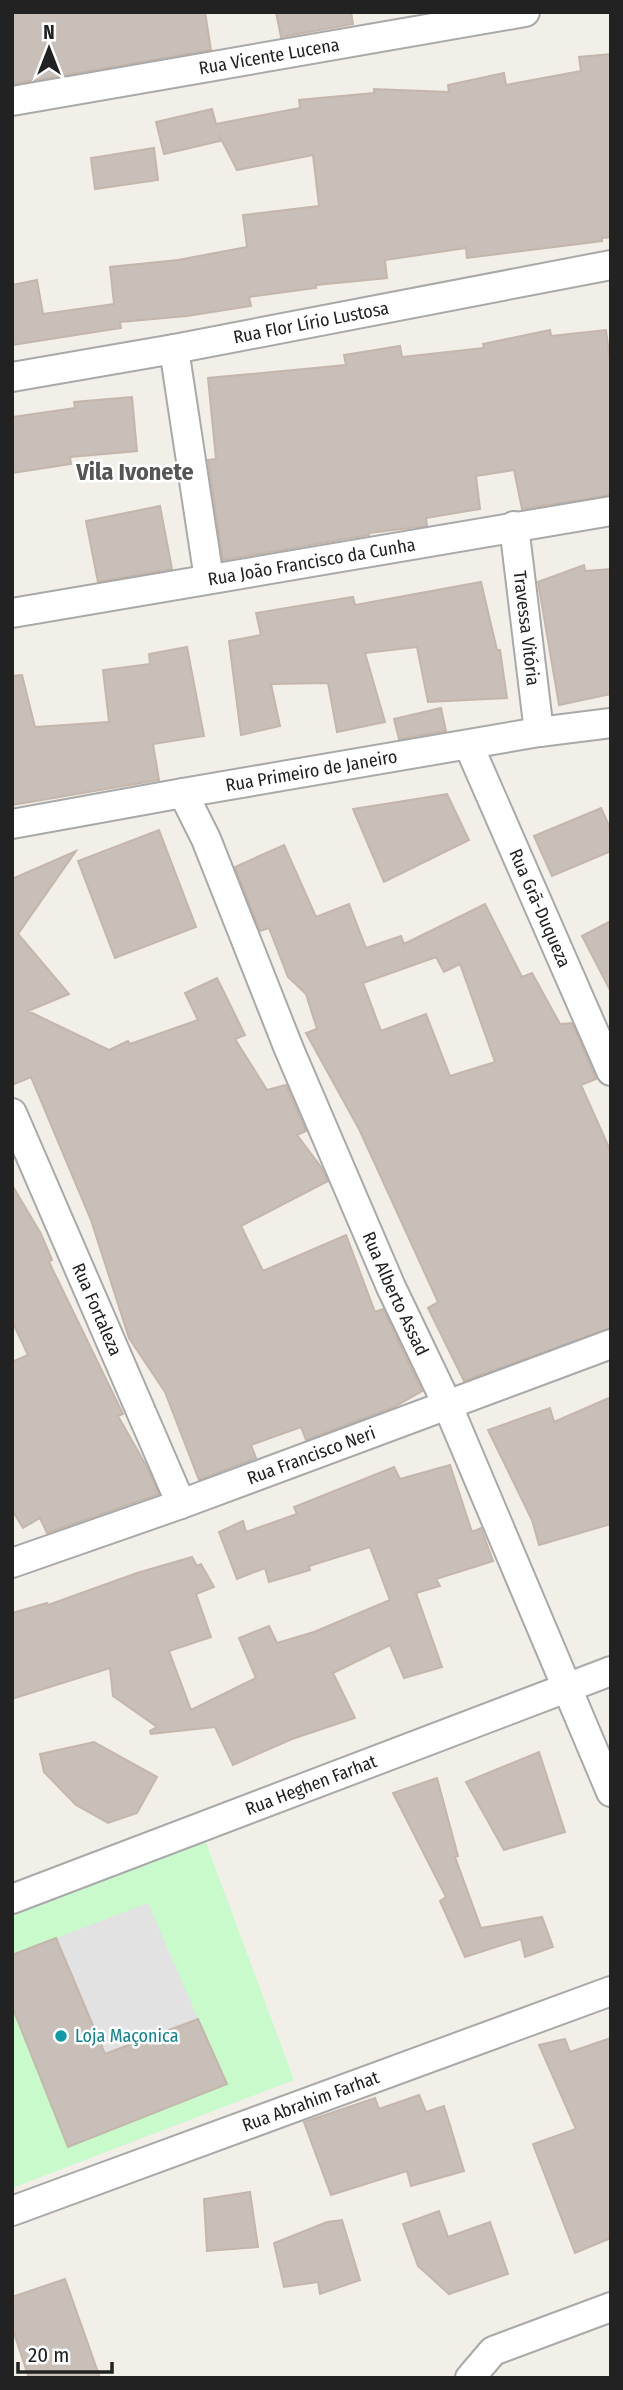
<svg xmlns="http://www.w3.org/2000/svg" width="623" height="2390" font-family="'Fira Sans Condensed',sans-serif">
<rect width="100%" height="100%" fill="#f2efe9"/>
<path fill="#c8facc" d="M205,1840L294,2080L12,2188V1912Z"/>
<path fill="#e2e2e2" d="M148,1903L198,2019L105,2054L56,1938Z"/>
<path fill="#c7bfb8" stroke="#c4b6ab" stroke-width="2" fill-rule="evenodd" d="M12,12H205L211,50L12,84Z
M276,12H351L353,24L281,37Z
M611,54V237L602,238V241L467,258L466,248L385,260L387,278L316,285V288L249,297L251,306L187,316L120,322L121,328L12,345V285L37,280L43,314L114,304L110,267L178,260L247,247L243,215L319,206L313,155L237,170L219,135L220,141L164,154L156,122L212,109L216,124L300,108L299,100L374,93V89L449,92L448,85L504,73L506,85L581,71L579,57Z
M154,148L158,180L95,189L91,158Z
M550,330L551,336L606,330L611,367V495L522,509L514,470L476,476L480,509L426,518L427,526L369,533V535L223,560L208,460L216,459L208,378L346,365L344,355L400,346L402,357L484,348L483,344Z
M132,397L137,451L70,457L71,464L12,473V417L75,408L74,402Z
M160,506L172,569L98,582L86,521Z
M584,565L585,571L611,569V694L559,705L538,582Z
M481,582L497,650H500L507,698L428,702L417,647L365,653L385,722L337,732L328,683L271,684L280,726L241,735L229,641L261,635L256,613L353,597L355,605Z
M187,647L204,736L153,744L159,780L12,805V676L22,675L35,727L109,722L103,670L150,664L149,654Z
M441,708L446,731L399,739L394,719Z
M447,794L469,840L384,882L353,809Z
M601,808L611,830V851L552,876L534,836Z
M159,830L196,927L115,958L78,861Z
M284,845L316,917L349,904L366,948L401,936L404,944L485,904L522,977L532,973L560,1024L572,1023L596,1079L581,1085L611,1152V1328L464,1381L428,1308L438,1302L359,1129L306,1033L317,1029L306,994L288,977L269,928L260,931L235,867ZM436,957L444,972L460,964L495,1062L450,1076L426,1014L381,1031L363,983Z
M76,851L18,934L69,994L28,1011L109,1050L128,1041L130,1044L198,1020L185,993L217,978L245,1035L235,1039L267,1090L286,1085L306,1131L297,1135L321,1167L328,1181L241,1226L263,1271L346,1235L375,1312L383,1309L422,1391L394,1407L306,1440L301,1427L251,1445L256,1458L199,1480L165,1392L129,1338L91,1220L31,1077L12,1085V879Z
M611,921V992L582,936Z
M12,1185L41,1234L52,1260L49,1262L123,1414L118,1416L148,1469L159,1494L47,1533L40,1518L23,1528L12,1510V1362L28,1355L12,1321Z
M611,1397V1524L539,1545L532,1520L488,1430L550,1408L554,1422Z
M450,1465L472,1532L481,1528L493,1561L436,1579L440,1586L416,1593L442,1667L404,1678L390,1645L333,1673L355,1718L292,1739L233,1765L215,1727L151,1734L150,1731L157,1727L113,1696L110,1668L12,1699V1613L47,1603L48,1605L137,1573L192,1557L197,1566L201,1564L214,1587L196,1594L211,1637L169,1651L191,1710L256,1678L239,1638L269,1626L277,1643L314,1632L390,1600L370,1547L309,1566L310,1570L269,1582L265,1568L237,1579L219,1532L243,1521L246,1532L297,1514L294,1507L394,1467L400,1479Z
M94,1742L157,1777L137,1813L108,1823L76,1805L44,1772L40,1754Z
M539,1752L565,1832L504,1850L466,1782Z
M437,1778L458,1856L455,1857L481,1928L542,1917L553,1947L525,1957L521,1939L465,1957L440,1901L446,1897L393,1793Z
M56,1938L105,2054L198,2019L227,2084L68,2147L12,2006V1955Z
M611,2038V2238L575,2253L533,2144L576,2129L539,2045L565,2039L570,2052Z
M419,2095L426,2112L444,2106L464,2171L411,2186L407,2171L331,2195L304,2122L375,2098L379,2109Z
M250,2192L258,2247L207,2251L204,2199Z
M439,2211L448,2237L490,2222L508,2274L449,2294L418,2266L403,2224Z
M342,2220L360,2280L320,2294L318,2282L284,2287L274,2243L327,2222Z
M65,2279L100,2378H29L12,2327V2297Z"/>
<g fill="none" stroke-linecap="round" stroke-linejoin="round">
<defs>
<g id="minor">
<path id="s1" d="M12,101L525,12"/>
<path d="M174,349L209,579"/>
<path id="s2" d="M12,377L174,349L611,265"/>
<path id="s3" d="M514,526L539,732"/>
<path id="s4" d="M12,613L611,511"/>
<path id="s5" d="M469,746L611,1071"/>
<path id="s6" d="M183,793L206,839L289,1049L391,1287L447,1404L611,1792"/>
<path id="s7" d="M12,824L183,793L539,732L611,723"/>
<path id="s8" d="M12,1113L181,1504"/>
<path id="s9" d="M12,1563L181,1504L611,1344"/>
<path id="s10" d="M12,1899L611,1671"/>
<path id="s11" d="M12,2211L611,1991"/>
<path d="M470,2378L493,2351L611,2307"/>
</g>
</defs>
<use href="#minor" stroke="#a9a9a9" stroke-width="32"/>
<use href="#minor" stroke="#fff" stroke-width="28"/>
</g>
<circle fill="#0f9aa8" stroke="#fff" stroke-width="2.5" cx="61" cy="2036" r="7"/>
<g text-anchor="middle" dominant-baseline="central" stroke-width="5" stroke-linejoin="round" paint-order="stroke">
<g font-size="18" fill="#222" stroke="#fff">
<text stroke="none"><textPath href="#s1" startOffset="261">Rua Vicente Lucena</textPath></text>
<text stroke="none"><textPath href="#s2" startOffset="304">Rua Flor Lírio Lustosa</textPath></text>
<text stroke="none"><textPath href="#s4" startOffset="304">Rua João Francisco da Cunha</textPath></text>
<text stroke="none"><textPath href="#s3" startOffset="103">Travessa Vitória</textPath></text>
<text stroke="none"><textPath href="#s7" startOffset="304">Rua Primeiro de Janeiro</textPath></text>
<text stroke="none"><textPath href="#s5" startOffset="177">Rua Grã-Duqueza</textPath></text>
<text stroke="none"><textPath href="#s6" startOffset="544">Rua Alberto Assad</textPath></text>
<text stroke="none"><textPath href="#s8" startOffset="214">Rua Fortaleza</textPath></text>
<text stroke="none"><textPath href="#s9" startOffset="318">Rua Francisco Neri</textPath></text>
<text stroke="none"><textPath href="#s10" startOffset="320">Rua Heghen Farhat</textPath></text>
<text stroke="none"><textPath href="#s11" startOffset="318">Rua Abrahim Farhat</textPath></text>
</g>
<g font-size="18" fill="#0d838f" stroke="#fff" text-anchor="start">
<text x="75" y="2036">Loja Maçonica</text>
</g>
<g font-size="24" font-weight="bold" fill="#555" stroke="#fff">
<text x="135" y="472">Vila Ivonete</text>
</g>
</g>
<rect width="623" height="2390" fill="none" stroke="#222222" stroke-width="28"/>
<g transform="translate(49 49)" stroke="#ffffff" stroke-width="5" paint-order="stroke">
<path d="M0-5L12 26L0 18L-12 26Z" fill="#222222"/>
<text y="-10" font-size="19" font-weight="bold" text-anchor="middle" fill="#222222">N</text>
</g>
<path d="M18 2362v10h94v-10" fill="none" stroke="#222222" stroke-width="3.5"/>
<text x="28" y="2362" font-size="21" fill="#222222" stroke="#ffffff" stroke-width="5" paint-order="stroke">20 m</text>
</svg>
